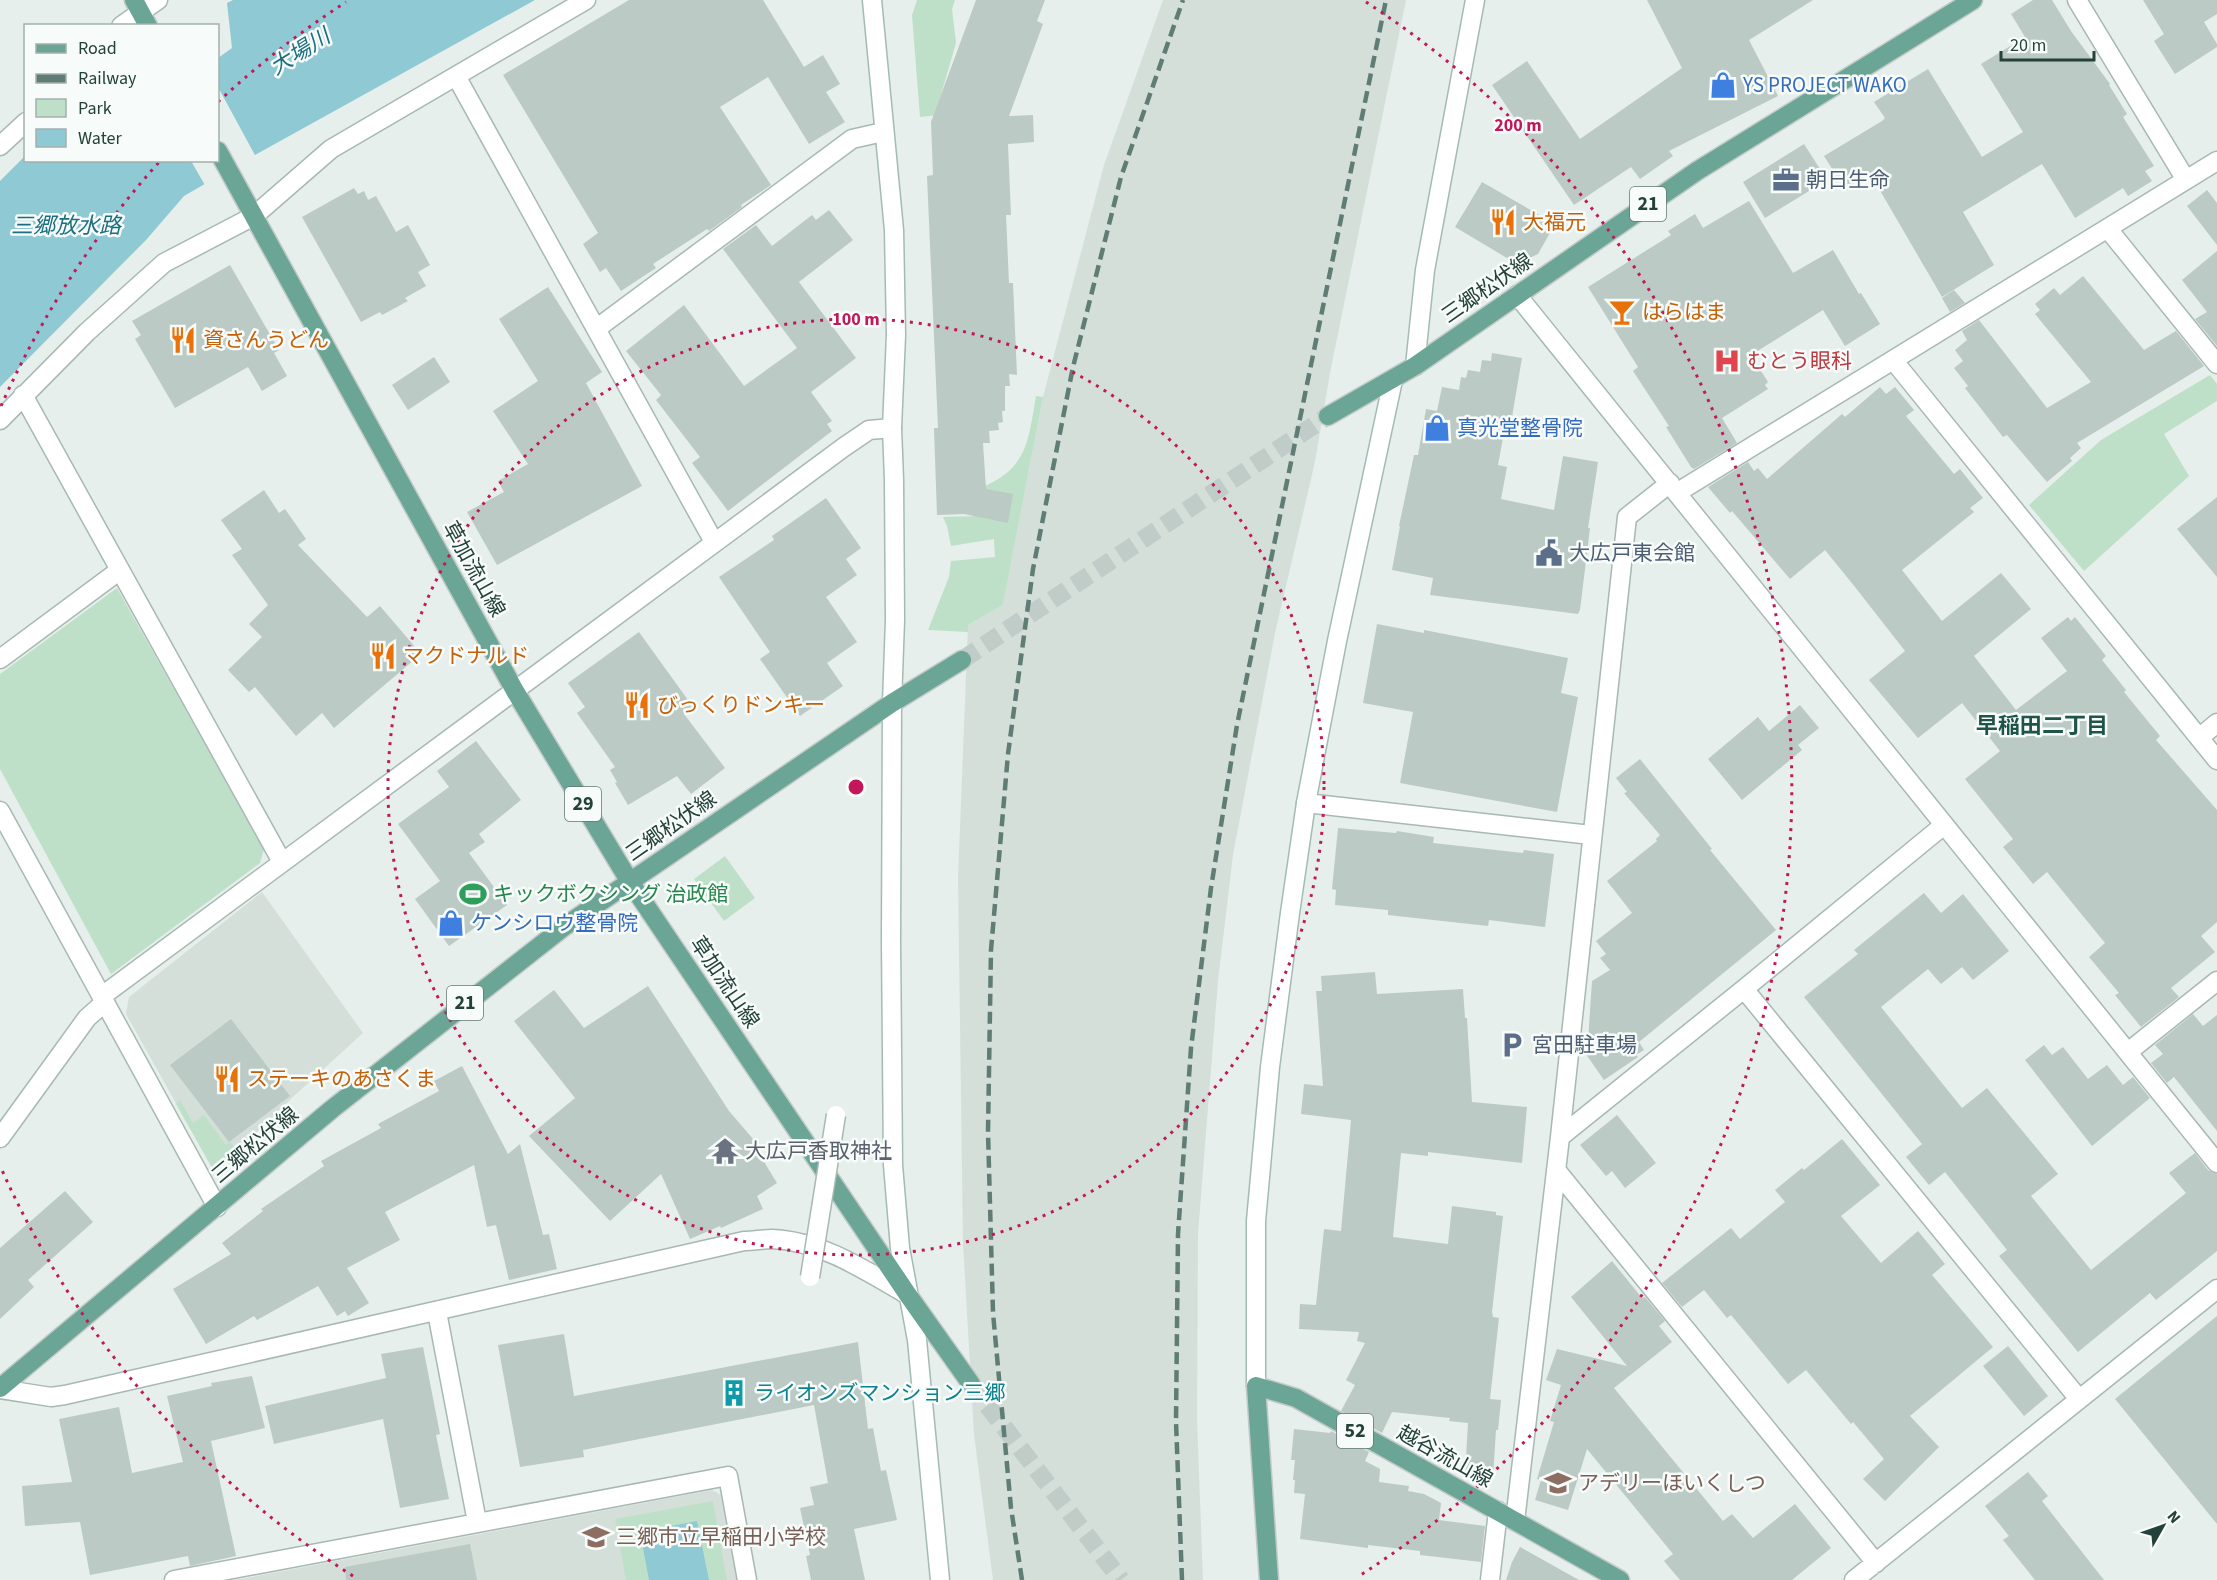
<svg xmlns="http://www.w3.org/2000/svg" width="2217" height="1580" font-family="'Source Sans 3','Noto Sans JP',sans-serif">
<rect width="100%" height="100%" fill="#e6efeb"/>
<path fill="#d4dfda" d="M1163,0H1406L1330,373L1315,462L1275,633L1233,855L1218,981L1198,1234L1197,1419L1203,1580H993L974,1435L963,1243L958,878L968,625L1003,605L1043,397L1104,165Z
M262,892L363,1033L294,1096L215,1173L126,1014L129,997Z
M712,1490L721,1495L737,1580H236Z"/>
<path fill="#bfe0c8" d="M917,0H955L952,9L956,43L938,105L939,115L920,117L912,15Z
M2210,375L2217,384V401L2164,434L2189,476L2084,571L2029,505L2101,440Z
M1036,396L1043,397L1003,605L968,625V632L928,630L949,577L951,561L995,557L994,539L951,546L947,526L943,517L980,516L978,489C1027,470 1028,443 1036,396Z
M117,588L264,849L260,863L111,974L0,769V674Z
M725,856L755,898L724,921L694,879Z
M180,1100L193,1123L204,1115L226,1145L230,1142L238,1151L215,1173L176,1104Z
M713,1501L727,1580H626L615,1519Z"/>
<path fill="#8ec9d4" d="M233,0H535L253,156L184,196L146,240L0,387V181L25,156L26,160H218V58L232,48L227,3Z
M697,1521L709,1580H649L640,1532Z"/>
<path fill="#e6efeb" d="M218,87L256,157L206,187L191,161L218,160Z"/>
<path fill="#bbcac4" d="M629,0H763L804,67L823,55L840,84L826,92L845,122L809,144L768,77L720,107L771,185L741,205L742,207L709,231L707,229L653,264L656,268L621,291L606,268L600,272L583,244L598,233L503,75Z
M976,0H1045L1037,21L1043,24L1009,116L1033,115L1034,142L1008,144L1011,215H1006L1009,283H1013L1017,375L1009,374L1010,386H1005V411H1002L1003,422L998,423L999,430L989,431L990,443H983L986,489L1013,494L1008,523L964,514L937,515L934,428H938L927,176L933,175L931,122Z
M1647,0H1813L1749,40L1778,96L1669,151L1673,156L1640,179L1631,167L1574,205L1492,85L1527,61L1580,139L1682,68Z
M2033,0H2052L2071,31L2110,84L2109,85L2127,114L2123,117L2154,166L2145,171L2152,181L2128,196L2123,188L2075,218L2042,164L1963,212L1994,265L1942,297L1871,175L1846,191L1824,156L1882,121L1885,118L1874,102L1928,69L1982,157L2023,132L1981,64L2025,37L2011,14Z
M2143,0H2217V14L2204,22L2217,44V47L2175,74L2154,41L2164,34Z
M1804,144L1827,180L1765,218L1743,182Z
M1482,182L1555,224L1538,254L1517,264L1455,227Z
M354,188L358,194L364,191L368,200L376,196L396,232L408,225L430,265L418,272L426,286L405,298L408,301L382,315L380,312L361,322L302,217Z
M2207,190L2217,203V245L2187,206Z
M1749,201L1793,273L1833,250L1859,294L1861,293L1880,324L1845,346L1823,310L1751,355L1768,382L1765,385L1768,389L1722,418L1737,443L1694,469L1691,467L1666,427L1669,426L1633,371L1638,367L1588,287L1671,235L1668,231L1695,214L1703,228Z
M829,210L853,240L799,282L856,358L811,392L832,421L827,424L832,431L728,511L692,463L700,457L656,400L661,395L626,351L684,305L744,386L797,348L723,249L756,225L772,246L812,215L816,220Z
M2217,251V346L2195,319L2207,312L2182,280Z
M230,265L279,350L274,353L287,376L262,391L248,367L175,408L135,339L141,335L132,321Z
M2083,276L2144,350L2176,331L2204,366L2077,443L2081,448L2070,458L2072,461L2047,482L2007,435L2003,437L1965,388L1968,386L1954,368L1963,361L1955,350L1967,340L1962,331L1979,320L2047,408L2091,382L2035,314L2040,310L2035,304L2054,288L2060,295Z
M548,287L602,372L586,383L642,486L497,565L467,512L504,492L498,481L528,464L493,411L538,381L499,319Z
M1954,290L1965,303L1950,312L1942,298Z
M1492,353L1522,358L1512,417L1507,416L1498,465L1507,467L1501,499L1554,510L1563,456L1598,462L1588,528H1590L1580,610L1578,614L1430,595L1433,578L1392,570L1400,526H1399L1414,455H1418L1426,409L1437,411L1442,387L1459,390L1461,377L1466,378L1468,370L1480,372L1482,360L1491,361Z
M434,357L450,382L408,410L392,385Z
M1880,387L1886,394L1895,387L1914,410L1906,416L1954,474L1960,469L1983,498L1970,508L1974,512L1902,570L1942,621L2001,573L2031,609L1974,656L2016,710L2067,671L2041,638L2068,617L2071,621L2075,617L2106,656L2102,660L2126,690L2124,692L2160,736L2156,740L2217,810V922L2201,936L2215,952L2171,988L2179,997L2141,1027L2115,995L2119,993L2089,957L2105,943L2047,872L2033,884L2003,847L2013,839L1965,779L2000,751L1962,703L1918,738L1869,680L1905,651L1855,587L1825,550L1790,579L1732,511L1730,513L1708,487L1748,462L1754,471L1758,468L1767,479L1842,414L1845,417Z
M264,490L279,513L285,509L306,539L298,545L367,617L380,606L421,654L334,728L322,713L296,736L255,687L249,692L228,670L262,637L249,624L268,605L232,555L242,549L221,520Z
M2217,497V577L2177,529Z
M826,498L861,548L846,559L857,575L826,597L857,642L827,663L843,686L800,716L760,659L770,652L719,577L774,540L772,536Z
M1377,624L1424,633V630L1568,658L1561,693L1578,697L1557,812L1400,783L1413,712L1363,703Z
M639,632L693,707L684,714L725,768L691,794L677,776L628,805L615,783L617,782L610,770L615,767L577,713L585,707L568,683Z
M1800,705L1819,728L1798,745L1802,750L1742,800L1708,759L1758,717L1769,731Z
M476,741L521,800L479,834L485,842L469,853L507,905L449,946L415,899L440,881L398,824L449,787L437,771Z
M1640,759L1712,849L1710,850L1776,930L1639,1042L1644,1050L1636,1055L1638,1057L1604,1080L1583,1050L1591,1044L1588,1041L1592,981L1610,970L1600,958L1606,954L1596,941L1632,913L1607,881L1657,841L1656,839L1660,835L1624,793L1627,792L1616,778Z
M1338,828L1396,833L1397,831L1434,837L1433,843L1523,853L1524,850L1554,854L1545,927L1489,920L1488,926L1388,915V910L1335,905L1336,890L1332,889Z
M1924,893L1941,913L1963,894L2009,951L1973,980L1962,967L1941,984L1928,969L1881,1007L1962,1108L1987,1088L2058,1174L2031,1196L2091,1270L2186,1193L2169,1173L2195,1153L2208,1170L2217,1174V1251L2156,1300L2150,1293L2078,1352L1999,1256L2007,1250L1945,1172L1929,1185L1906,1157L1922,1144L1804,997L1858,954L1854,950Z
M1375,972L1377,994L1463,989L1465,1018H1467L1472,1102L1527,1107L1522,1163L1428,1152V1156L1401,1153L1393,1237L1448,1244L1452,1206L1496,1212V1215L1503,1216L1492,1312L1493,1317L1499,1318L1490,1399L1501,1400L1498,1430H1496L1493,1477L1465,1475L1468,1423L1449,1421L1450,1418L1392,1412L1382,1433L1341,1411L1355,1385L1346,1380L1365,1343L1357,1341L1359,1332L1299,1329L1300,1304L1316,1305L1324,1229L1341,1231L1351,1120L1301,1114L1304,1084L1323,1086L1316,991H1322L1321,976Z
M648,986L729,1111L754,1140L752,1142L777,1183L757,1196L763,1209L721,1228L720,1226L690,1239L661,1174L610,1221L529,1136L575,1098L514,1021L554,990L584,1028Z
M2193,1014L2203,1026L2217,1015V1131L2174,1077L2167,1083L2151,1063L2163,1054L2155,1045Z
M231,1019L290,1096L229,1142L170,1065Z
M2044,1045L2052,1055L2063,1047L2088,1079L2107,1065L2123,1085L2133,1077L2150,1098L2092,1146L2025,1060Z
M462,1066L508,1154L520,1144L543,1235L549,1234L557,1269L509,1280L496,1225L487,1227L474,1165L385,1212L400,1240L347,1268L369,1303L348,1316L345,1311L337,1316L318,1286L257,1320L254,1316L206,1344L173,1289L231,1254L222,1243L263,1211L261,1209L324,1166L321,1161L381,1128L378,1124L439,1091L434,1081Z
M1617,1115L1656,1163L1625,1188L1612,1171L1606,1176L1580,1145Z
M1842,1139L1880,1185L1841,1216L1881,1263L1918,1231L1945,1264L1932,1275L1993,1347L1910,1416L1939,1447L1885,1501L1863,1479L1884,1459L1853,1422L1851,1424L1806,1370L1788,1384L1731,1315L1727,1318L1704,1290L1682,1307L1662,1283L1731,1228L1740,1239L1785,1202L1775,1190L1802,1168L1804,1170Z
M65,1191L93,1222L28,1280L34,1287L0,1319V1248Z
M1612,1261L1642,1298L1645,1297L1665,1321L1659,1326L1672,1342L1614,1388L1723,1521L1732,1514L1753,1538L1795,1504L1831,1548L1792,1580H1680L1664,1561L1673,1554L1587,1449L1568,1510L1535,1500L1541,1480L1537,1479L1554,1422L1550,1421L1561,1385L1546,1380L1557,1349L1627,1366L1571,1297Z
M2217,1316V1524L2115,1399Z
M564,1334L574,1396L858,1342L868,1429L873,1428L881,1471L886,1470L897,1520L854,1529L865,1580H811L806,1556L810,1555L800,1508L814,1505L810,1487L828,1483L814,1405L583,1450L584,1457L520,1467L498,1345Z
M2008,1346L2048,1396L2024,1416L1983,1366Z
M423,1347L440,1434L436,1435L449,1499L400,1508L383,1419L274,1444L265,1406L386,1378L381,1354Z
M252,1376L265,1428L211,1441L236,1556L190,1566L188,1556L90,1575L80,1522L25,1526L22,1486L72,1482L59,1419L119,1407L132,1473L183,1462L167,1396L212,1386L211,1383Z
M1294,1429L1330,1433L1331,1431L1369,1452L1365,1461L1380,1469L1379,1482L1409,1486L1408,1491L1424,1494L1441,1503L1439,1520L1485,1526L1481,1562L1420,1555V1551L1368,1545V1548L1300,1539L1305,1494L1294,1493L1295,1480H1293L1295,1460H1291Z
M2028,1472L2048,1496L2042,1501L2104,1580H2035L2003,1540L2009,1536L1985,1506Z
M470,1544L477,1580H346L345,1567Z
M1520,1547L1579,1580H1506L1512,1562Z"/>
<g fill="none" stroke-linecap="round" stroke-linejoin="round">
<path stroke="#bfccc8" stroke-width="18" stroke-dasharray="18 9" stroke-linecap="butt" d="M962,660L1328,416
M971,1384L1121,1580"/>
<defs>
<path id="street" d="M2077,0L2186,180
M121,26L158,0
M456,76L714,542
M0,146L26,122
M2108,229L2217,364
M1517,295L2217,1163
M596,329L852,139L883,132
M1893,360L2217,760
M23,395L282,862
M0,420L87,332L164,263L254,216L331,149L586,0
M1678,492L2217,161
M0,659L120,570
M2199,738L2217,723
M1306,803L1591,835
M0,811L217,1207
M1744,989L2079,1399
M102,996L844,447L869,430L892,428
M2128,1052L2217,981
M1560,1137L1744,989L1944,825
M0,1138L87,1018L105,1002
M1556,1170L1876,1563
M437,1312L477,1522
M0,1389L51,1397L65,1395L744,1241C753,1241 763,1239 772,1239C822,1241 866,1271 908,1295
M1515,1521L1560,1137L1627,517L1670,483
M174,1580L728,1476L747,1580
M1490,1580L1498,1511
M1854,1580L2217,1289"/>
<path id="secondary" d="M872,0L894,230L896,335L892,428L894,480L895,620L892,703L891,939L893,1165L900,1248L917,1340L940,1580
M1415,366L1425,270L1475,0
M1256,1386V1221L1270,1067L1290,913L1306,803L1337,641L1393,380"/>
<path id="primary" d="M134,0L148,26
M218,151L515,691L630,882L908,1295L971,1384
M1328,416L1415,366L1697,171L1973,0
M0,1388L332,1109L565,926L892,703L962,660
M1269,1580L1256,1386L1296,1398L1620,1580"/>
</defs>
<use href="#street" stroke="#a8b8b2" stroke-width="21"/>
<use href="#secondary" stroke="#a4bbb3" stroke-width="21"/>
<use href="#primary" stroke="#c2cac8" stroke-width="21"/>
<use href="#street" stroke="#fff" stroke-width="18"/>
<use href="#secondary" stroke="#fff" stroke-width="18"/>
<use href="#primary" stroke="#6aa596" stroke-width="18"/>
<path stroke="#5f7d75" stroke-width="4.5" stroke-dasharray="12 6" stroke-linecap="butt" d="M1022,1580L1011,1508L993,1313L988,1132L991,950L1008,754L1033,569L1073,367L1121,177L1183,0
M1182,1580L1176,1422L1178,1234L1191,1048L1211,888L1237,725L1386,0"/>
<defs>
<path id="street-bridge" d="M810,1277L836,1115"/>
</defs>
<use href="#street-bridge" stroke="#a8b8b2" stroke-width="21" stroke-linecap="butt"/>
<use href="#street-bridge" stroke="#fff" stroke-width="18"/>
</g>
<g fill="none" stroke="#c2185b" stroke-width="3" stroke-dasharray="3 6">
<circle cx="856" cy="787" r="468"/>
<path d="M353 1576A936 936 0 0 1 1 1168M1 406A936 936 0 0 1 160 161M218 102A936 936 0 0 1 346 2M1366 2A936 936 0 0 1 1359 1576"/>
</g>
<defs>
<symbol id="shop-bare" viewBox="-9 -9 18 18"><path d="M-5-2.5h2.3a2.7 3.5 0 0 1 5.4 0H5L5.5 6h-11ZM-1.5-2.5h3a1.5 2.3 0 0 0-3 0Z" fill="#3f7fe0" stroke="#f7fbf9" stroke-width="2.5" paint-order="stroke"/></symbol>
<symbol id="office-bare" viewBox="-9 -9 18 18"><path d="M-6-3h4V-5.5h4V-3h4V5H-6ZM-1-4.5V-3h2v-1.5ZM-6 0V1H6V0Z" fill="#5c6f8a" stroke="#f7fbf9" stroke-width="2.5" paint-order="stroke"/></symbol>
<symbol id="restaurant-bare" viewBox="-9 -9 18 18"><path d="M-5-6h1v4h1v-4h1v4h1v-4h1v5L-1.5 .5V6h-2V.5L-5-1ZM5-6V6H3V1.5H1.5Q1.5-4 5-6Z" fill="#e8710a" stroke="#f7fbf9" stroke-width="2.5" paint-order="stroke"/></symbol>
<symbol id="bar-bare" viewBox="-9 -9 18 18"><path d="M-6-5H6L.8 .8V4.5H3.5V6h-7V4.5H-.8V.8Z" fill="#e8710a" stroke="#f7fbf9" stroke-width="2.5" paint-order="stroke"/></symbol>
<symbol id="hospital-bare" viewBox="-9 -9 18 18"><path d="M-5-5h3v3.5h4V-5h3V5h-3V1.5h-4V5h-3Z" fill="#e0444e" stroke="#f7fbf9" stroke-width="2.5" paint-order="stroke"/></symbol>
<symbol id="civic-bare" viewBox="-9 -9 18 18"><path d="M-.6-6.5H3V-4.5H.6V-3L4-1V1h2V6H-6V1h2V-1L-.6-3ZM-1.2 2.5V6h2.4V2.5Z" fill="#5c6f8a" stroke="#f7fbf9" stroke-width="2.5" paint-order="stroke"/></symbol>
<symbol id="stadium-bare" viewBox="-9 -9 18 18"><path d="M0-5a6.5 5 0 1 0 0 10a6.5 5 0 1 0 0-10ZM-3.5-1.8h7v3.6h-7Z" fill="#2e9e5b" stroke="#f7fbf9" stroke-width="2.5" paint-order="stroke"/></symbol>
<symbol id="parking-bare" viewBox="-9 -9 18 18"><path d="M-3.5-5.5H1a3.5 3.5 0 0 1 0 7H-1V5.5H-3.5ZM-1-3.4V-.6H.8a1.4 1.4 0 0 0 0-2.8Z" fill="#5c6f8a" stroke="#f7fbf9" stroke-width="2.5" paint-order="stroke"/></symbol>
<symbol id="temple-bare" viewBox="-9 -9 18 18"><path d="M0-6L5-2H3V0L6.5 2.5H4V6H1.5V3h-3V6H-4V2.5H-6.5L-3 0V-2H-5Z" fill="#6b7280" stroke="#f7fbf9" stroke-width="2.5" paint-order="stroke"/></symbol>
<symbol id="building-bare" viewBox="-9 -9 18 18"><path d="M-4-6H4V6H1V3H-1V6H-4ZM-2.5-4.3h1.7v1.8h-1.7ZM.8-4.3h1.7v1.8H.8ZM-2.5-1h1.7V.8h-1.7ZM.8-1h1.7V.8H.8Z" fill="#0f9aa8" stroke="#f7fbf9" stroke-width="2.5" paint-order="stroke"/></symbol>
<symbol id="school-bare" viewBox="-9 -9 18 18"><path d="M0-5L7-2L0 1L-7-2ZM-4 1L0 2.5L4 1V4Q0 6-4 4Z" fill="#8d6e63" stroke="#f7fbf9" stroke-width="2.5" paint-order="stroke"/></symbol>
</defs>
<g fill-rule="evenodd">
<use href="#shop-bare" x="1704" y="66" width="38" height="38"/>
<use href="#office-bare" x="1767" y="161" width="38" height="38"/>
<use href="#restaurant-bare" x="1484" y="203" width="38" height="38"/>
<use href="#bar-bare" x="1603" y="293" width="38" height="38"/>
<use href="#restaurant-bare" x="164" y="321" width="38" height="38"/>
<use href="#hospital-bare" x="1708" y="342" width="38" height="38"/>
<use href="#shop-bare" x="1418" y="409" width="38" height="38"/>
<use href="#civic-bare" x="1530" y="534" width="38" height="38"/>
<use href="#restaurant-bare" x="364" y="637" width="38" height="38"/>
<use href="#restaurant-bare" x="618" y="686" width="38" height="38"/>
<use href="#stadium-bare" x="454" y="875" width="38" height="38"/>
<use href="#shop-bare" x="432" y="904" width="38" height="38"/>
<use href="#parking-bare" x="1493" y="1026" width="38" height="38"/>
<use href="#restaurant-bare" x="208" y="1060" width="38" height="38"/>
<use href="#temple-bare" x="706" y="1132" width="38" height="38"/>
<use href="#building-bare" x="715" y="1374" width="38" height="38"/>
<use href="#school-bare" x="1539" y="1464" width="38" height="38"/>
<use href="#school-bare" x="577" y="1518" width="38" height="38"/>
</g>
<g text-anchor="middle" dominant-baseline="central" stroke-width="5" stroke-linejoin="round" paint-order="stroke">
<g fill="#f7fbf9" stroke="#637a73" stroke-width="1.5">
<rect x="1630" y="187" width="36" height="34" rx="4.5"/>
<rect x="565" y="787" width="36" height="34" rx="4.5"/>
<rect x="447" y="986" width="36" height="34" rx="4.5"/>
<rect x="1337" y="1414" width="36" height="34" rx="4.5"/>
</g>
<g font-size="20" font-weight="bold" fill="#24423a">
<text x="1648" y="204">21</text>
<text x="583" y="804">29</text>
<text x="465" y="1003">21</text>
<text x="1355" y="1431">52</text>
</g>
<g font-size="21" fill="#366cbe" stroke="#f7fbf9" text-anchor="start">
<text x="1743" y="85">YS PROJECT WAKO</text>
<text x="1457" y="428">真光堂整骨院</text>
<text x="471" y="923">ケンシロウ整骨院</text>
</g>
<g font-size="21" fill="#4e5e75" stroke="#f7fbf9" text-anchor="start">
<text x="1806" y="180">朝日生命</text>
<text x="1569" y="553">大広戸東会館</text>
<text x="1532" y="1045">宮田駐車場</text>
</g>
<g font-size="21" fill="#c56008" stroke="#f7fbf9" text-anchor="start">
<text x="1523" y="222">大福元</text>
<text x="1642" y="312">はらはま</text>
<text x="203" y="340">資さんうどん</text>
<text x="403" y="656">マクドナルド</text>
<text x="657" y="705">びっくりドンキー</text>
<text x="247" y="1079">ステーキのあさくま</text>
</g>
<g font-size="21" fill="#24423a" stroke="#f7fbf9">
<text transform="translate(1487 288) rotate(-35)">三郷松伏線</text>
<text transform="translate(474 569) rotate(61)">草加流山線</text>
<text transform="translate(671 826) rotate(-35)">三郷松伏線</text>
<text transform="translate(725 982) rotate(56)">草加流山線</text>
<text transform="translate(255 1145) rotate(-40)">三郷松伏線</text>
<text transform="translate(1445 1456) rotate(29)">越谷流山線</text>
</g>
<g font-size="21" fill="#be3a42" stroke="#f7fbf9" text-anchor="start">
<text x="1747" y="361">むとう眼科</text>
</g>
<g font-size="21" fill="#27864d" stroke="#f7fbf9" text-anchor="start">
<text x="493" y="894">キックボクシング 治政館</text>
</g>
<g font-size="21" fill="#5b616d" stroke="#f7fbf9" text-anchor="start">
<text x="745" y="1151">大広戸香取神社</text>
</g>
<g font-size="21" fill="#0d838f" stroke="#f7fbf9" text-anchor="start">
<text x="754" y="1393">ライオンズマンション三郷</text>
</g>
<g font-size="21" fill="#785e54" stroke="#f7fbf9" text-anchor="start">
<text x="1578" y="1483">アデリーほいくしつ</text>
<text x="616" y="1537">三郷市立早稲田小学校</text>
</g>
<g font-size="22" font-style="italic" fill="#1c6f80" stroke="#f7fbf9">
<text transform="translate(300 52) rotate(-32)">大場川</text>
<text x="66" y="226">三郷放水路</text>
</g>
<g font-size="22" font-weight="bold" fill="#1f5548" stroke="#f7fbf9">
<text x="2042" y="726">早稲田二丁目</text>
</g>
</g>
<circle cx="856" cy="787" r="9" fill="#c2185b" stroke="#f7fbf9" stroke-width="3"/>
<g font-size="18" text-anchor="middle" font-weight="bold" fill="#c2185b" stroke="#f7fbf9" stroke-width="5" stroke-linejoin="round" paint-order="stroke">
<text x="1518" y="131">200 m</text>
<text x="856" y="325">100 m</text>
</g>
<rect x="24" y="24" width="195" height="138" fill="#f7fbf9" stroke="#a3b1ad" stroke-width="1.5"/>
<rect x="36" y="44" width="30" height="9" fill="#6aa596" stroke="#a3b1ad" stroke-width="1.5"/>
<text x="78" y="54" font-size="18" fill="#24423a">Road</text>
<rect x="36" y="74" width="30" height="9" fill="#5f7d75" stroke="#a3b1ad" stroke-width="1.5"/>
<text x="78" y="84" font-size="18" fill="#24423a">Railway</text>
<rect x="36" y="99" width="30" height="18" fill="#bfe0c8" stroke="#a3b1ad" stroke-width="1.5"/>
<text x="78" y="114" font-size="18" fill="#24423a">Park</text>
<rect x="36" y="129" width="30" height="18" fill="#8ec9d4" stroke="#a3b1ad" stroke-width="1.5"/>
<text x="78" y="144" font-size="18" fill="#24423a">Water</text>
<g transform="translate(2163 1526) rotate(50)" stroke="#f7fbf9" stroke-width="4.5" paint-order="stroke">
<path d="M0-4.5L10 22L0 15L-10 22Z" fill="#24423a"/>
<text y="-9" font-size="16" font-weight="bold" text-anchor="middle" fill="#24423a">N</text>
</g>
<path d="M2001 51v9h93v-9" fill="none" stroke="#24423a" stroke-width="3"/>
<text x="2010" y="51" font-size="18" fill="#24423a" stroke="#f7fbf9" stroke-width="4.5" paint-order="stroke">20 m</text>
</svg>
